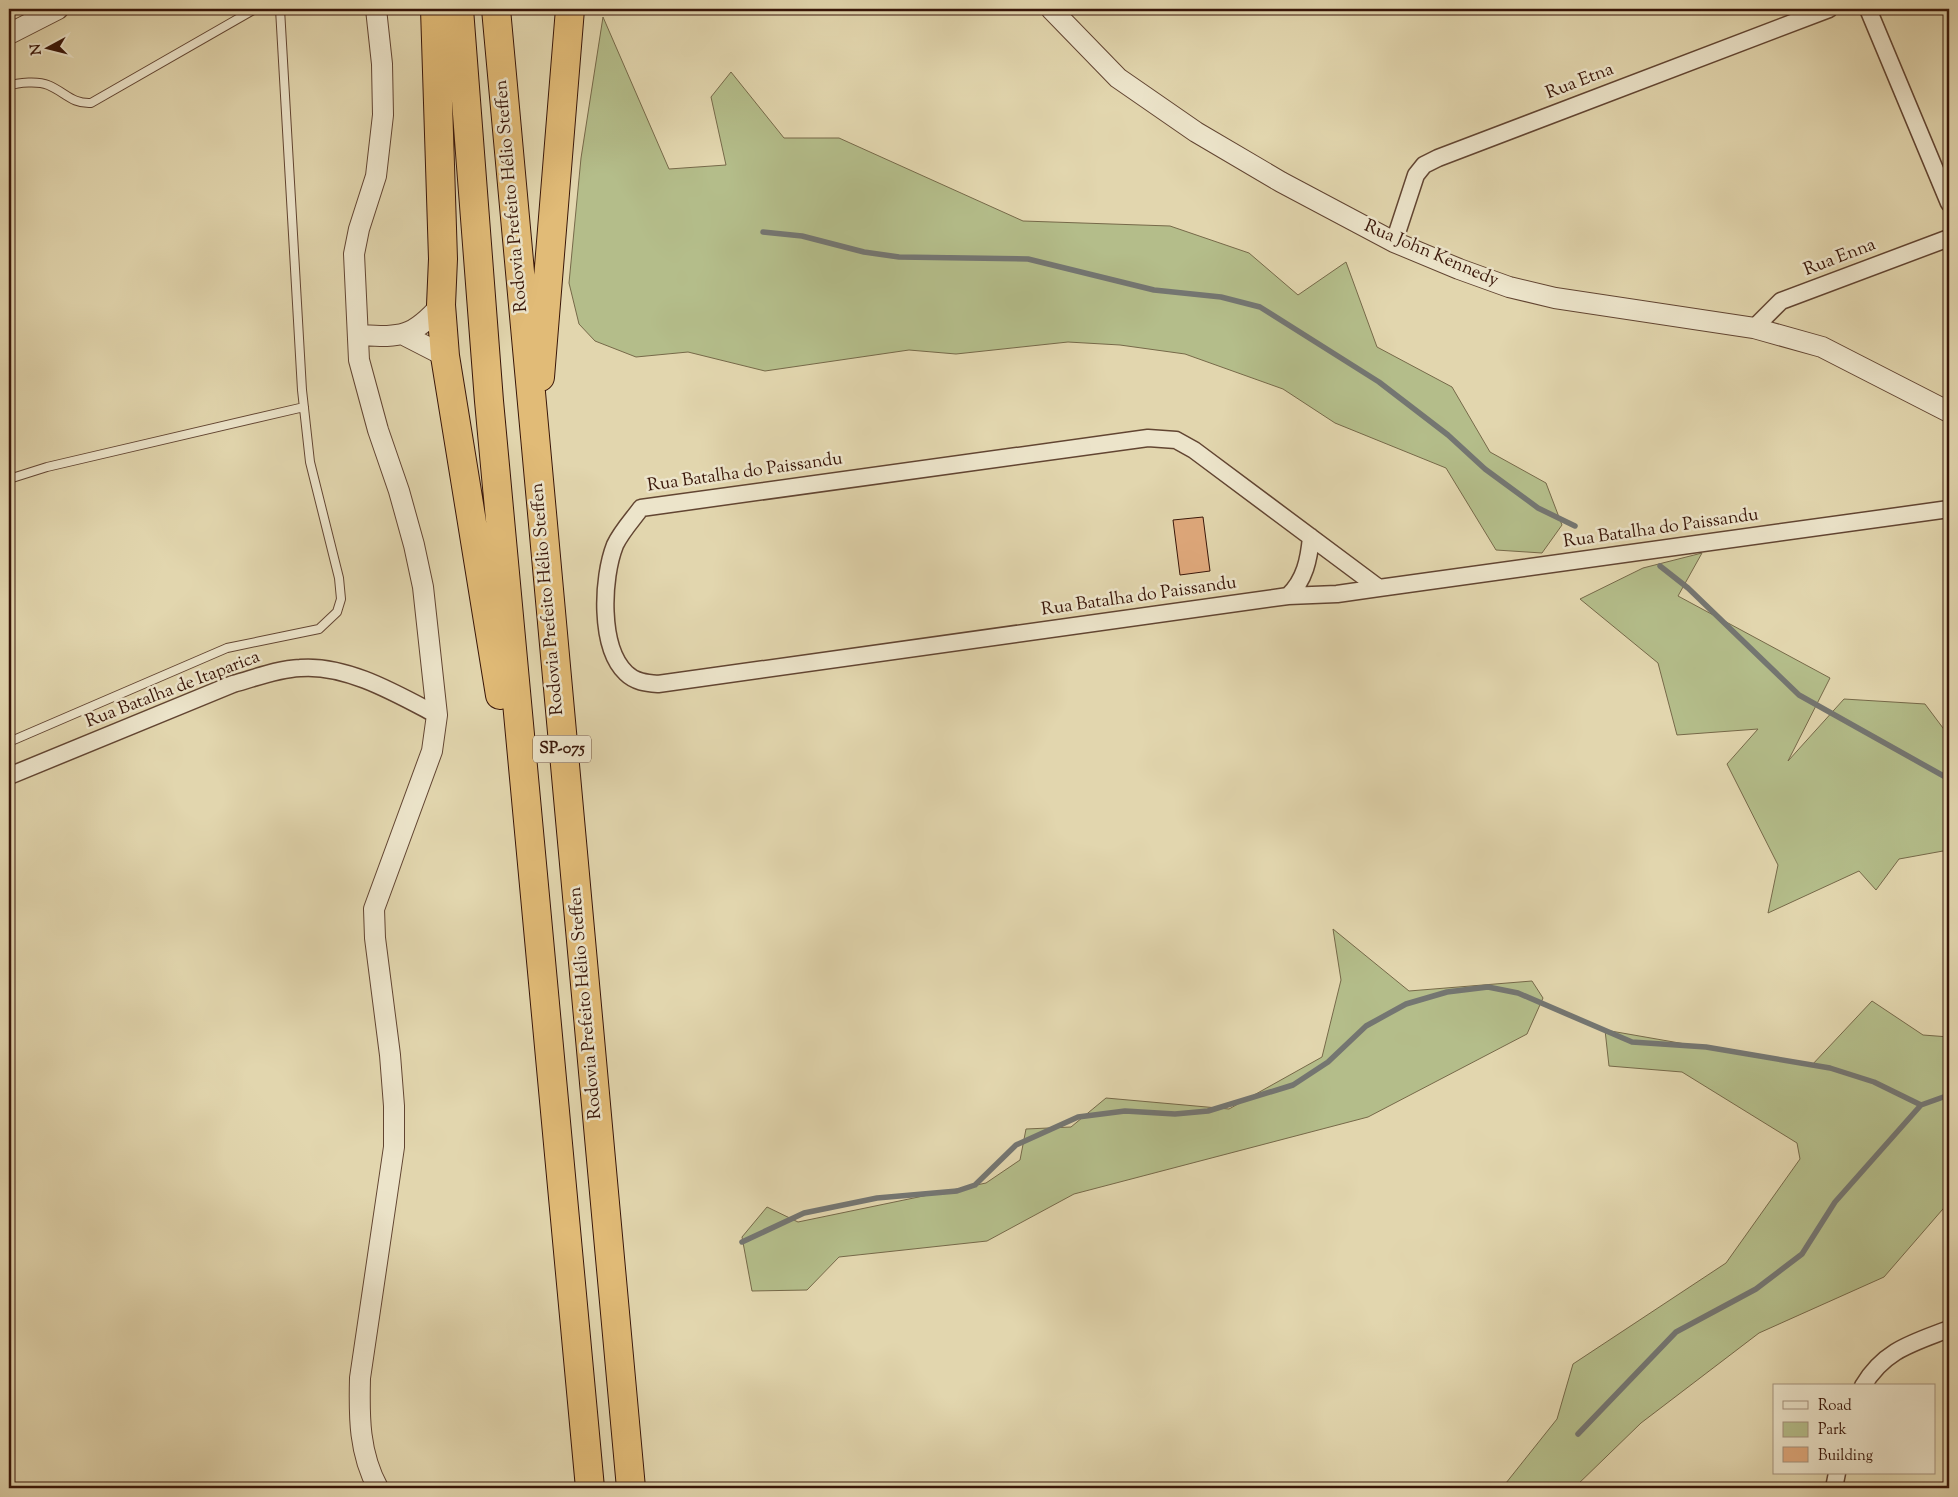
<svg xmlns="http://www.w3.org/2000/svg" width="1958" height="1497" font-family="'Sorts Mill Goudy',serif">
<rect width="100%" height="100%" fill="#e2d6ae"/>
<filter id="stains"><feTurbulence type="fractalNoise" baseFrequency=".004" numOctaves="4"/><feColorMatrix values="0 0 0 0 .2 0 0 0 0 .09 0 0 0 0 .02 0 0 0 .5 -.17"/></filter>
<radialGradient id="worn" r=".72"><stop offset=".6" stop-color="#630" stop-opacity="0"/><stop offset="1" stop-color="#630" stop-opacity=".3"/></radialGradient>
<path fill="#b4bd8a" stroke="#766949" d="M603,17L669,169L726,165L711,97L731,72L784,138H839L1023,221L1170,226L1249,253L1298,295L1346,262L1377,347L1452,387L1490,452L1546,483L1562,525L1542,553L1496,550L1446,468L1335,423L1283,389L1185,354L1120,345L1068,342L956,354L909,350L765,371L688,352L636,357L595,341L579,324L569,283L581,158Z
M1702,553L1678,596L1830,678L1788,761L1844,699L1925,704L1949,736V860L1943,851L1899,859L1876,890L1859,871L1768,913L1778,865L1727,764L1758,729L1677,735L1658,663L1580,599L1643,568Z
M1333,929L1409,991L1532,981L1543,998L1527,1034L1368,1117L1074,1194L987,1241L839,1257L807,1290L752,1291L742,1237L767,1207L798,1222L986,1183L1020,1160L1026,1129L1071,1127L1106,1098L1229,1109L1322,1057L1341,980Z
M1872,1001L1923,1035L1949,1037V1202L1884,1277L1759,1333L1641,1423L1574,1488H1502L1557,1419L1573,1364L1726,1263L1800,1159L1797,1143L1682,1072L1609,1066L1605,1030L1811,1066Z"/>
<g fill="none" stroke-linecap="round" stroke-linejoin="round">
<path stroke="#747672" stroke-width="5.5" d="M763,232L802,236L864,252L899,257L1028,259L1154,290L1221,297L1260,307L1379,382L1448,435L1485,469L1538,508L1575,526
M1660,566L1688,588L1799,695L1949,779
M742,1242L804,1213L877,1198L957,1191L975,1185L1016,1145L1078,1117L1125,1111L1175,1114L1208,1111L1293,1085L1328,1062L1366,1026L1406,1004L1447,992L1488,987L1518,993L1632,1042L1706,1047L1830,1068L1874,1082L1921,1105
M1578,1434L1676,1332L1756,1289L1802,1254L1835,1202L1921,1105L1949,1095"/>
</g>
<path fill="#e0a97c" stroke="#381508" d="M1203,517L1210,571L1180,575L1173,520Z"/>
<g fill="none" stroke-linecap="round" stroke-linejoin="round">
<defs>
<path id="service" d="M9,86C18,82 39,81 48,85C65,92 72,104 91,103L255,9
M9,479L47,467L304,407
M9,742L227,648L319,629L337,612L341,599L339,578L310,462L302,390L280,9"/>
<path id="minor" d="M1868,9L1949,203
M1394,242L1416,175L1424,165L1438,158L1829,9
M1754,328L1781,301L1949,238
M1379,588L1194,450L1176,440L1148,438L641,508C633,519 621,532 615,545C602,578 599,647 626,673C635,682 646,683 658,684L1288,596L1337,594L1379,588L1949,509
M1288,596C1305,580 1309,559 1311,537
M9,776L233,684C255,678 277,669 300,668C346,664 397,694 437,715
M1863,1386C1884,1350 1913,1343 1949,1329
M1834,1488L1837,1473"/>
<path id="tertiary" d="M376,9L382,64L383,115L376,176L359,229L354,254L359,360L378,430L399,491L414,545L423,587L437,715L432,751L374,909L375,938L390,1055L394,1106V1147L360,1378C359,1417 359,1453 378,1488
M1051,9L1118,78L1196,132L1281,182L1394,242L1459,269L1509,287L1555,298L1754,328L1822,347L1949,412
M9,34L58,9
M358,335C400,337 411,339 441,305
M404,335L445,356"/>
<path id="motorway" d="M435,9L443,259L441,305L445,356L500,695
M459,9L489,401L590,1488
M496,9L631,1488
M540,377L570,9"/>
</defs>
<use href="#service" stroke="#624532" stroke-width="10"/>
<use href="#minor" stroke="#624532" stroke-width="19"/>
<use href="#tertiary" stroke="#624532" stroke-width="22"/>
<use href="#motorway" stroke="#381508" stroke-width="30"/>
<use href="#service" stroke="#ece4ca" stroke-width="8"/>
<use href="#minor" stroke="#ece4ca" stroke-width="16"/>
<use href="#tertiary" stroke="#ece4ca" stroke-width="20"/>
<use href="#motorway" stroke="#e1bb77" stroke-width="28"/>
</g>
<g text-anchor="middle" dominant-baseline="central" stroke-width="5" stroke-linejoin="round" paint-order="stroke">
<rect fill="#ece4ca" stroke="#6e5342" stroke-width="1" x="533" y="735.5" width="58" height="27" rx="4"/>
<g font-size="16" font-weight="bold" fill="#381508">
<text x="562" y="749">SP-075</text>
</g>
<g font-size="18" fill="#381508" stroke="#ece4ca">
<text transform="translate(1580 82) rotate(-21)">Rua Etna</text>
<text transform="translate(512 196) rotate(-95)">Rodovia Prefeito Hélio Steffen</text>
<text transform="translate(1431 254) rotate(23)">Rua John Kennedy</text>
<text transform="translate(1840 258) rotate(-21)">Rua Enna</text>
<text transform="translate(745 473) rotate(-8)">Rua Batalha do Paissandu</text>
<text transform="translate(1661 529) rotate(-8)">Rua Batalha do Paissandu</text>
<text transform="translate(1139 597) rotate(-8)">Rua Batalha do Paissandu</text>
<text transform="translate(548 599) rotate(-95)">Rodovia Prefeito Hélio Steffen</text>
<text transform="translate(173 690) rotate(-21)">Rua Batalha de Itaparica</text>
<text transform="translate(586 1003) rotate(-95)">Rodovia Prefeito Hélio Steffen</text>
</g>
</g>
<rect width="1958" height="1497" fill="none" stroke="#e2d6ae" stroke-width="30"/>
<rect x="10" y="10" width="1938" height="1477" fill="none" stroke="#381508" stroke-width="2.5"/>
<rect x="15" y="15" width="1928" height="1467" fill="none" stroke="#381508"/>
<rect x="1773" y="1384" width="162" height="90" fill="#ece4ca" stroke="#a4917c"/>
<rect x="1783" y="1401" width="25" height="8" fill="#ece4ca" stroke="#a4917c"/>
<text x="1818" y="1410" font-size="15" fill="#381508">Road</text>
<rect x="1783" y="1422" width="25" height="15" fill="#b4bd8a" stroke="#a4917c"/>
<text x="1818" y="1434" font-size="15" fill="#381508">Park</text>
<rect x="1783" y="1447" width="25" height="15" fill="#e0a97c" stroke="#a4917c"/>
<text x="1818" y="1460" font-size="15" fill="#381508">Building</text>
<g transform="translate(48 48) rotate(263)" stroke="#ece4ca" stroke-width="4" paint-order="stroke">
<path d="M0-4L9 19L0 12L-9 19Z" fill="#381508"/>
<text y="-8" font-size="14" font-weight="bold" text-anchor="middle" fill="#381508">N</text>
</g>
<rect width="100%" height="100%" filter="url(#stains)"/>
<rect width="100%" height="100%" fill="url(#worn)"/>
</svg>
